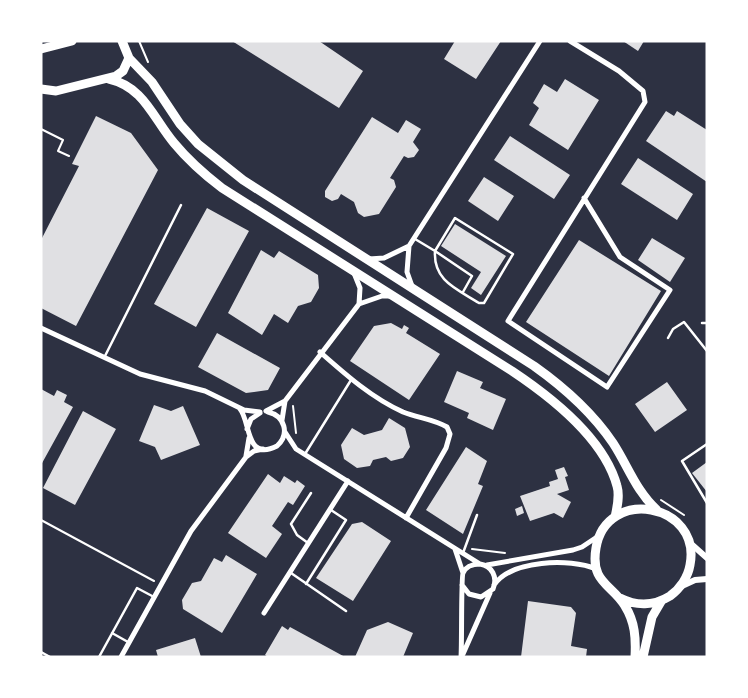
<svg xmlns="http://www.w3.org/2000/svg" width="748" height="698" font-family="'PT Sans',sans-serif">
<rect width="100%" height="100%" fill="#2d3142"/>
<path fill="#e0e0e3" d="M232,41H319L363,71L339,108Z
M455,41H501L476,79L444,59Z
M623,41H644L638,51Z
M565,79L599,100L568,150L529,125L539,108L533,103L544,84L557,92Z
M666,111L674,116L677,111L707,130V182L646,141Z
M96,116L131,133L158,170L76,326L41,308V240L79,166L72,164Z
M372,117L398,133L406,120L421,129L413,142L419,150L414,157L408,158L404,156L390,178L394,180L396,187L379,214L364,217L358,213L354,202L341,194L338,199L332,201L325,197V191Z
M510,136L570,175L554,199L494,160Z
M638,158L693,194L677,220L621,184Z
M484,177L514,196L498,221L468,201Z
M207,208L249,231L196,327L154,304Z
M455,224L506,256L481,295L471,288L481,272L441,246Z
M652,238L685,258L670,282L638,260Z
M579,240L661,291L609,376L526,322Z
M261,250L274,258L279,251L318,275L319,288L311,302L298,306L288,323L274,314L262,335L228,313Z
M391,323L402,329L404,325L409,328L406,333L440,354L409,400L350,361L374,326Z
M217,333L280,368L268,390L246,393L198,367Z
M457,371L483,382L480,388L506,399L493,430L467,418L469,413L444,402Z
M667,382L687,410L655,432L635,404Z
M41,389L54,396L57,390L67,395L64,402L73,407L41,465Z
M154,405L171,411L183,406L200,445L161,460L155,447L139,441Z
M83,411L116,429L75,505L43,488Z
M389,418L405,428L410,447L403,458L391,461L386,457L373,460L370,466L357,468L344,459L341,445L352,428L364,435L382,430Z
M466,447L487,461L478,484L483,486L463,534L426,510Z
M707,462V492L692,473Z
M564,467L568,476L565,477L569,490L557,494L571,502L563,518L554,513L530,521L520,496L550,486L549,482L558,479L555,470Z
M268,474L280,483L284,476L295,483L297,480L305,486L293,505L288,502L272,526L282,534L266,558L228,533Z
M522,506L524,513L517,516L515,509Z
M362,522L391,541L353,601L316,578L352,524Z
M226,555L257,574L222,633L183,609L182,600L192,583L201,581L214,558L222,562Z
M528,601L571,607L576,613L571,646L587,649L586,657H521Z
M388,622L413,633L403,657H355L367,630Z
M282,626L288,630L290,627L345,657H268L265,655Z
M195,638L201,657H158L156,650Z"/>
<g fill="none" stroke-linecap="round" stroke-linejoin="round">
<path stroke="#fff" stroke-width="2" d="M139,41L148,62
M41,129L63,140L58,151L69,156
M293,406L296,433
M661,500L684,515
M41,520L154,581
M472,549L505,553"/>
<path stroke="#fff" stroke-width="2.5" d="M415,239L435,251L455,218L513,254L484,303H479C457,289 433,281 435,251
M435,251L472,276L463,292
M702,323H707
M668,338L673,329L684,322L707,351
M105,356L181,205
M707,444L682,461L707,503
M305,454L351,380
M308,543L297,535L291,524L311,493
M463,553L477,515
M291,573L346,611
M306,584L346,520L331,510
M112,633L128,642
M41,652L50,657
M99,657L137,588L154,597"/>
<path stroke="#fff" stroke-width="5" d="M570,41L619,71L643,91L645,102L508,321L607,387L670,290L620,257L584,198
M409,246L540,41
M369,259L384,258L409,246L407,272L412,286
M354,273L360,288L359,304
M41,328L140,374L205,391L244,410L260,412
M320,352C346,375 372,398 403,412C418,418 433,419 447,427L450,434L446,448L406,518
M240,409C251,422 245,462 277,446C290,434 285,416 268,412
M266,411L285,401L359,304L382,296H391
M282,420L285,401
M247,429L251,419L260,413
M285,432L296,449L480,564
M246,456L249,438
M455,549L463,573
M487,565L573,550L582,547L600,535
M494,585C511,560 570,558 596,569
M264,613L348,481
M463,654L490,593
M121,657L191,531L246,457L254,451L263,449
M461,657C462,645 461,577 463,573C466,566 473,564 480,564C492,566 498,577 493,589L481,597L469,594L462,585"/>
<path stroke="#fff" stroke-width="6" d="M689,542L707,558
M682,586L695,580L707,579"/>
<path stroke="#fff" stroke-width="9" d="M41,49L72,41
M129,58L152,82L180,124L198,144L243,180L534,366C565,388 592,412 613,443C628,466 636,491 657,510
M109,79C144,87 153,118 174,143C188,160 205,175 222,188L512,371C551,397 604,438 617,486C620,496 617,508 615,517
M41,89L56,91L116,76L123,71L129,58L122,41
M620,598C636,606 654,606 670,596C680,589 688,577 690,565C702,503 606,486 596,548C590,583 612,584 625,606C635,622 636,638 635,657
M643,657L652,617L662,600"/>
</g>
<rect width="748" height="698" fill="none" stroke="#ffffff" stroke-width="85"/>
</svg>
